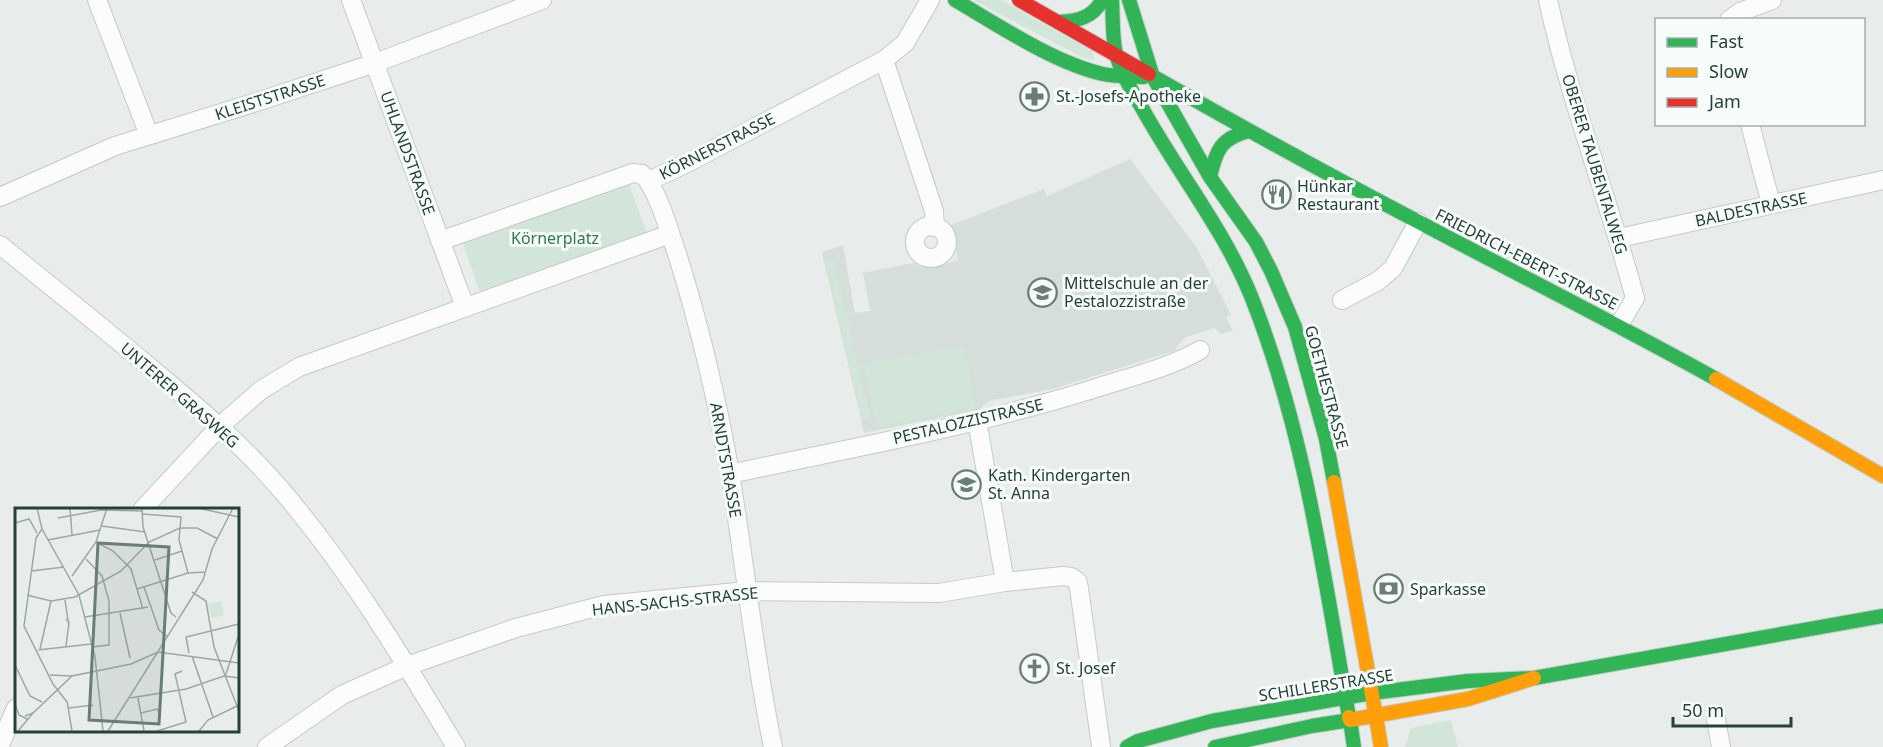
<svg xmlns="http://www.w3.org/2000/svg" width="1883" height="747" font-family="'Noto Sans',sans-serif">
<rect width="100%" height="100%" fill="#e8edeb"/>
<path fill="#d6dedb" d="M1130,159L1197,248L1231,315L1226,317L1233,331L1221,334L1214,328L1184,338L1174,351L1053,389L989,401L979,410L864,433L822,252L843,245L855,313L870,311L863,273L914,263L920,267L933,268L958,260L951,225L1044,189L1047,196Z"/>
<path fill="#d1e6d8" d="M973,0H1001L1093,52L1094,60L1082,57Z
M629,183L647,234L480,292L462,241Z
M834,260L870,418L862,419L826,262Z
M964,345L976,408L876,428L863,364Z
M1451,720L1458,747H1405L1411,728Z"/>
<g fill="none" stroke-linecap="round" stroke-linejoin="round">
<defs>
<path id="street" d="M97,0L149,135
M351,0L465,307
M1548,0C1570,101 1608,198 1635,298L1619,325
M1729,20L1740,12L1772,0
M884,60L934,211L935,227
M1750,124L1771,204
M649,181L689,162L884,60L905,43L930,0
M0,197L115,146L263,100L375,63L542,0
M915 242a16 16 0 1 1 32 0a16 16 0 1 1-32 0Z
M1619,238L1883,180
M440,241L633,173L642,174C658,189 670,234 678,257C700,327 717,400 730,473C745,564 754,657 773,747
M0,245C53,288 106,330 158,374C202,411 246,448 283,492C350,571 403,659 456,747
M1342,300L1378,281L1393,268L1418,222
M977,420L1005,582
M730,474C851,448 975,426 1093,389C1129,377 1167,369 1200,350
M142,510L220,426L261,390L299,367L670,234
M1716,719L1721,747
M0,745L16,708
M267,747L342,695L407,666L516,628L604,605L747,591L939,593L1005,582L1063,576L1071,577L1077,581L1079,588L1101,747"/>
<path id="fast" d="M955,0C998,25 1054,63 1103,74C1116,77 1131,76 1144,77
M1112,0C1113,18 1112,37 1116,54C1122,76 1135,96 1146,115C1181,177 1227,234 1253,301C1305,434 1324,576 1349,717
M1129,0L1153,77L1210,177L1256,242L1271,271L1295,327L1326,439L1334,482
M1058,22C1077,21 1093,18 1102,0
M1149,74C1238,125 1327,174 1417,221C1517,274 1617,324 1716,379
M1210,177C1216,150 1221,138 1249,131
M1372,693L1468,681L1534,678L1883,616
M1127,747L1138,741L1212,721L1366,694
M1215,747L1312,726L1350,720L1354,747"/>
<path id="slow" d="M1716,379L1883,476
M1334,482L1376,717
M1349,717L1350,720L1468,699L1534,678
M1376,717L1381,747"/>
<path id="jam" d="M1019,0L1149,74"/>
</defs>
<use href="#street" stroke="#c5cac8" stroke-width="20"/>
<use href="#fast" stroke="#c3cbc8" stroke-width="16"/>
<use href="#slow" stroke="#c3cbc8" stroke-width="16"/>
<use href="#jam" stroke="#c3cbc8" stroke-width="16"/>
<use href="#street" stroke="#fcfcfc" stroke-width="18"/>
<use href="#fast" stroke="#30b455" stroke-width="14"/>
<use href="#slow" stroke="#ff9f0a" stroke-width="14"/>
<use href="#jam" stroke="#e5322d" stroke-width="14"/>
</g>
<defs>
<symbol id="pharmacy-ring" viewBox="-11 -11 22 22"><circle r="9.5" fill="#f7fbf9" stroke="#697e78" stroke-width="1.5"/><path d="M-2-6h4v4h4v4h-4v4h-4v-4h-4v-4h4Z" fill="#697e78"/></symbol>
<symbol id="restaurant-ring" viewBox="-11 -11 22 22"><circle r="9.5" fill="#f7fbf9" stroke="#697e78" stroke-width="1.5"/><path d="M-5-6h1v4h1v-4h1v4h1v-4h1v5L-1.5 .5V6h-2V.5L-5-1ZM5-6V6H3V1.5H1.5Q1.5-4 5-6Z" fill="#697e78"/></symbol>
<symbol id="school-ring" viewBox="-11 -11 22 22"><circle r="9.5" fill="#f7fbf9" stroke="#697e78" stroke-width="1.5"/><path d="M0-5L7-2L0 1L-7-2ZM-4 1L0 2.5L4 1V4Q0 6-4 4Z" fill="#697e78"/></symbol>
<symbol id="bank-ring" viewBox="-11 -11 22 22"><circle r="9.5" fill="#f7fbf9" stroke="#697e78" stroke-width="1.5"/><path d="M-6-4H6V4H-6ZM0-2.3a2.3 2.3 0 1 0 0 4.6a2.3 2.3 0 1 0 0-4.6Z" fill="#697e78"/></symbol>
<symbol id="church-ring" viewBox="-11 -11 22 22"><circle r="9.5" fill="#f7fbf9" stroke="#697e78" stroke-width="1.5"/><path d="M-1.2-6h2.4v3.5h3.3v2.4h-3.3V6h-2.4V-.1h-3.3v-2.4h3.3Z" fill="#697e78"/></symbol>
</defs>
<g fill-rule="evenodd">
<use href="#pharmacy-ring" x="1018" y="80" width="33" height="33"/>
<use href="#restaurant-ring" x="1260" y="178" width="33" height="33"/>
<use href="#school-ring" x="1026" y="276" width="33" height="33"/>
<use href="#school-ring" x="950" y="468" width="33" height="33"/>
<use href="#bank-ring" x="1372" y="572" width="33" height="33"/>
<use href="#church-ring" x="1018" y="652" width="33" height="33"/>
</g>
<g text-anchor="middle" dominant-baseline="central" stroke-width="6" stroke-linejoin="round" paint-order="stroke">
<g font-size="16" fill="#24423a" stroke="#f7fbf9" text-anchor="start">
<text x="1056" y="96">St.-Josefs-Apotheke</text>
<text x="1297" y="186">Hünkar<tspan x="1297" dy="18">Restaurant</tspan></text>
<text x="1064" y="283">Mittelschule an der<tspan x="1064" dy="18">Pestalozzistraße</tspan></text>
<text x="988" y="475">Kath. Kindergarten<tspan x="988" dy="18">St. Anna</tspan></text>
<text x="1410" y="589">Sparkasse</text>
<text x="1056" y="668">St. Josef</text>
</g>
<g font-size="16" fill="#24423a" stroke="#f7fbf9">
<text transform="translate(270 97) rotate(-18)">KLEISTSTRASSE</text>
<text transform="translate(717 146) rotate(-27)">KÖRNERSTRASSE</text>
<text transform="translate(408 153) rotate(70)">UHLANDSTRASSE</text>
<text transform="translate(1595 164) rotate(73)">OBERER TAUBENTALWEG</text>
<text transform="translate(1751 209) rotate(-12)">BALDESTRASSE</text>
<text transform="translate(1527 259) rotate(27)">FRIEDRICH-EBERT-STRASSE</text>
<text transform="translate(1327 387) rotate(75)">GOETHESTRASSE</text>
<text transform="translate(180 395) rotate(41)">UNTERER GRASWEG</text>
<text transform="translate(968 421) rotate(-13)">PESTALOZZISTRASSE</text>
<text transform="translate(726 460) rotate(80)">ARNDTSTRASSE</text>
<text transform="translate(675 601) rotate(-6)">HANS-SACHS-STRASSE</text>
<text transform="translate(1326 685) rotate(-9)">SCHILLERSTRASSE</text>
</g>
<g font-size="16" fill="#2d7a4b" stroke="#f7fbf9">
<text x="555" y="238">Körnerplatz</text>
</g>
</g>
<g transform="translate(15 508)">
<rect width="224" height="224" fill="#e8edeb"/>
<path d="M206,93L209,107L196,110L193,96Z" fill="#d1e6d8"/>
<path fill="none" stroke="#9aa9a4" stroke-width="1.5" d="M22,0L27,21L64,87L80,149L88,223M55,0L57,27M127,0L128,19L156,105L161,109M183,0L224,9M127,6L166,9L164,32L173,65M43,10L86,2L127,3M0,15L14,11L22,25M87,18L130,24M27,21L21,30L9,118L38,176L52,194M33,32L85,22M81,34L98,43L116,61L128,101M71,51L87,68L94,93V137L77,139M140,52L167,43M16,63L49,59M57,68L81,34L92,0M129,79L144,122L153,129M122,81L173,65L191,64M177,84L191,93L199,139L224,203M12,87L36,93L60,89L106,63L134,34L165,20H182L203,31M50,92L54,119M105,105L115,150M70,109L133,99M51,111L54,114L51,138M25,141L36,93M23,142L76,136M174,145L171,129L224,116M177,148L198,209M0,157L15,188L27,194M35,167L57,168M210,169L224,126M115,190L171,181L209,168L224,170M123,190L129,223M52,193L57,223M0,196L4,207L12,211M54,200L78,197M126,205L142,201L145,207M10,208L18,205L57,168L116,156L143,144L224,155M3,223L18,205M93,223L188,72L197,41L218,0M142,223L171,214L160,166L167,163M184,223L193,212L224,197"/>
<path fill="#697e78" fill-opacity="0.15" stroke="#697e78" stroke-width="3" d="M83,35L154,39L144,216L74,212Z"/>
<rect width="224" height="224" fill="none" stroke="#24423a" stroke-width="3"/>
</g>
<rect x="1655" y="18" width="210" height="108" fill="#f7fbf9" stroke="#a3b1ad" stroke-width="1.5"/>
<rect x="1667" y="38" width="30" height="9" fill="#30b455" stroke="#a3b1ad" stroke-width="1.5"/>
<text x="1709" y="48" font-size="18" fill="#24423a">Fast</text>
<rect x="1667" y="68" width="30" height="9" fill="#ff9f0a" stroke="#a3b1ad" stroke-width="1.5"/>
<text x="1709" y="78" font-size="18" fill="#24423a">Slow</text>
<rect x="1667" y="98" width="30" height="9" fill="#e5322d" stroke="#a3b1ad" stroke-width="1.5"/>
<text x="1709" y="108" font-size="18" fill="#24423a">Jam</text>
<path d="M1673 717v9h118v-9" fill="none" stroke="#24423a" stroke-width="3"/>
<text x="1682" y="717" font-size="18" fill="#24423a" stroke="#f7fbf9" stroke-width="4.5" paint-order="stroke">50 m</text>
</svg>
